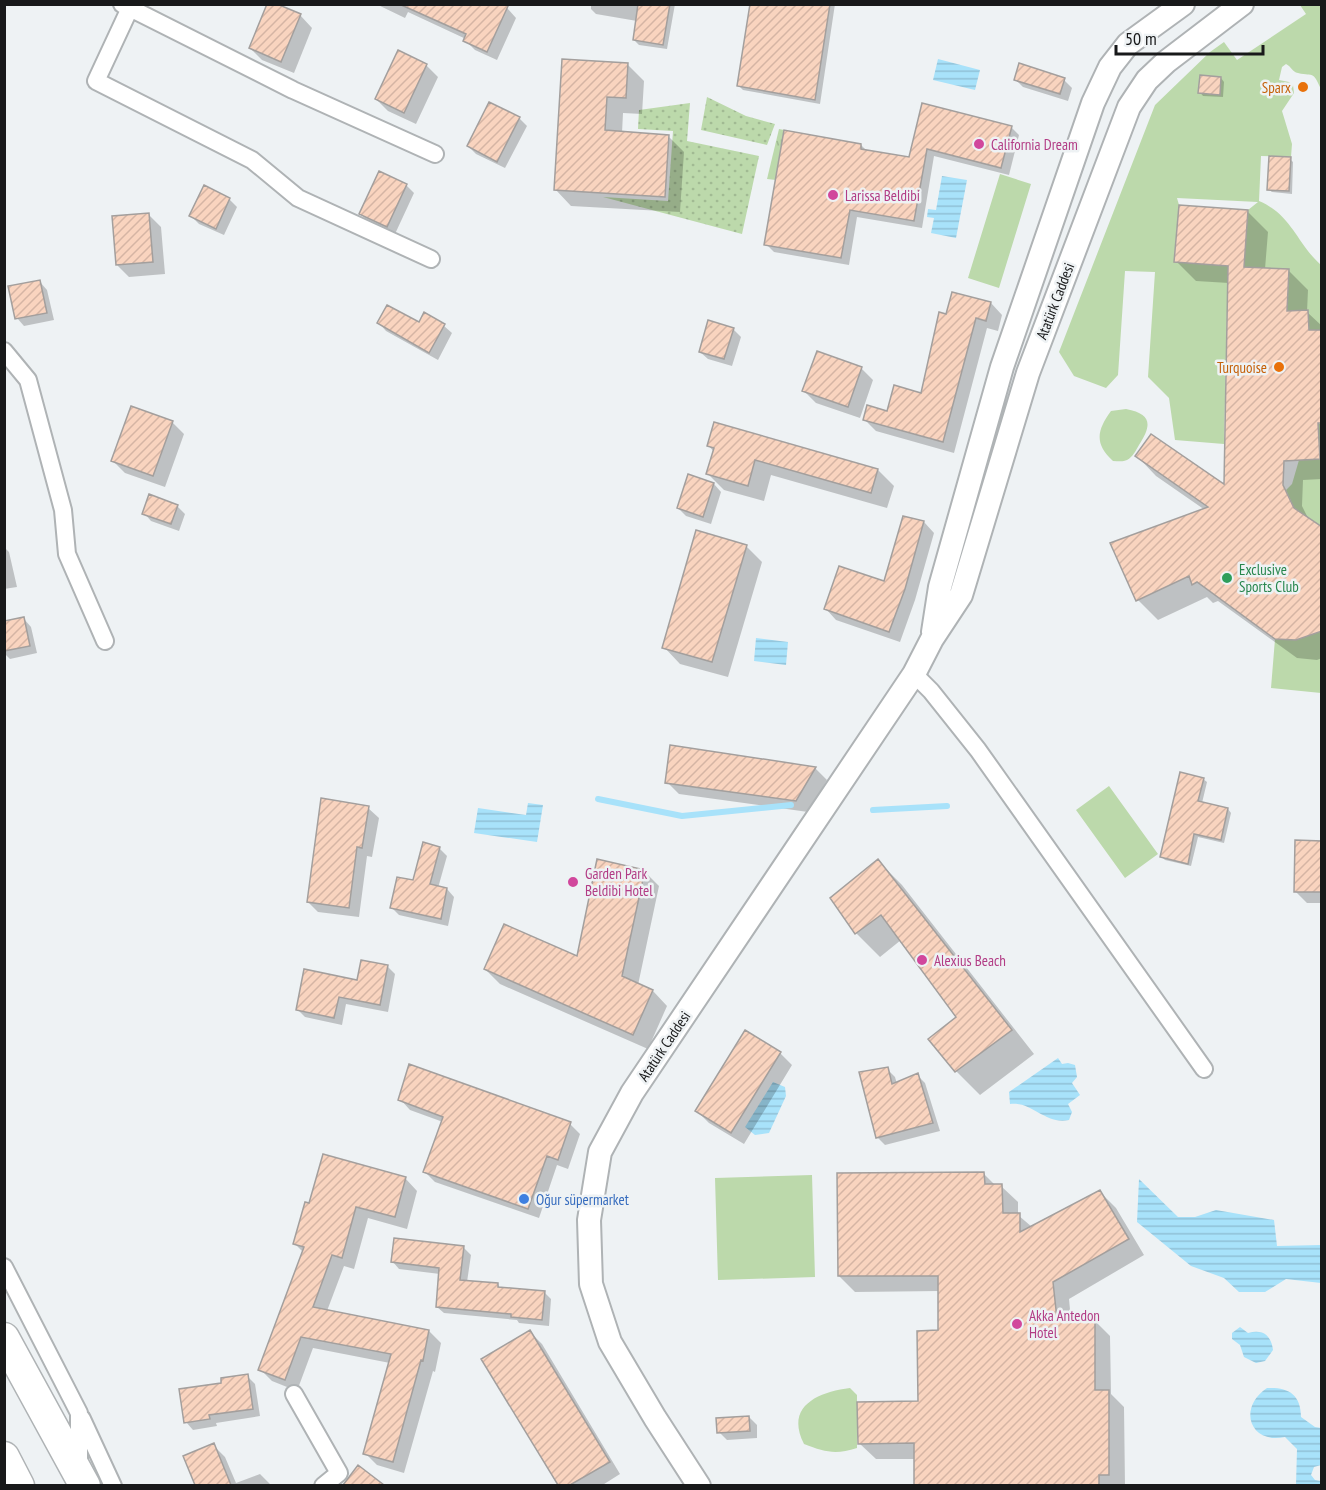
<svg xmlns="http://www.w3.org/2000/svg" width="1326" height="1490" font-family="'PT Sans Narrow',sans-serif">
<defs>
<pattern id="park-tufts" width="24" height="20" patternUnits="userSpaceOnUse" patternTransform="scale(1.5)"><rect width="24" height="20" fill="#bcd9ab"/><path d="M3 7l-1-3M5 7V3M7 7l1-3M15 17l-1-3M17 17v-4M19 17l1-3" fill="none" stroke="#a1ba93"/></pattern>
<pattern id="garden-dots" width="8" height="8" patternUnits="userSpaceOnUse" patternTransform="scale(1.5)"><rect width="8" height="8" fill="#bcd9ab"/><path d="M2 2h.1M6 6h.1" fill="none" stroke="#a1ba93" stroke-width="1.8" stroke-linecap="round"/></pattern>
<pattern id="water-rules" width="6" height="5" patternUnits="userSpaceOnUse" patternTransform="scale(1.5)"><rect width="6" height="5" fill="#a8e2fa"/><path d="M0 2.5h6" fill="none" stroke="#90c1d6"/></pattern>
<pattern id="building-hatch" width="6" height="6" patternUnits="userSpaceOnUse" patternTransform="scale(1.5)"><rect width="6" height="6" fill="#f9d4bf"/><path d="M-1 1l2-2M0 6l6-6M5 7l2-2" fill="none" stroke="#d5b5a4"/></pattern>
</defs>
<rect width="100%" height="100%" fill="#eef2f4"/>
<path fill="#bcd9ab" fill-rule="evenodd" d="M1300,5H1321V89C1312,70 1315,77 1298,73C1292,72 1292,67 1286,64L1282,67L1279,80L1289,82L1293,85L1294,93L1282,111L1292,144L1291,157L1261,156L1259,201C1292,215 1297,244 1321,265V330H1309L1308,311H1287L1289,273L1244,267L1248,210L1258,202L1177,198L1179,205L1174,261L1228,266L1224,444L1175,440L1169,398L1148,377L1155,272L1125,271L1118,375L1106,388L1074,376L1059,352L1155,105L1210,52L1224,42L1237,60L1306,14ZM1200,76L1221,77L1220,95L1198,93Z
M1000,174L1031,184L999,288L968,278Z
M1126,409C1152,414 1152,425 1139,445C1136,450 1133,457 1127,460C1123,462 1118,461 1113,461C1094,444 1097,430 1111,411Z
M1305,424H1321V527L1294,508L1286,490L1292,484L1299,460L1320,458L1319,440L1285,442Z
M1321,630V693L1271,688L1275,639L1296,640Z
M1109,786L1158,854L1125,878L1076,810Z
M812,1175L815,1277L718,1280L715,1178Z
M850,1388L857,1395V1448C835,1455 825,1452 804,1444C785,1407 817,1392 850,1388Z"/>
<path fill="url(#park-tufts)" d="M779,129L784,130L776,180L767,179Z"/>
<path fill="url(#garden-dots)" d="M707,97L746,116L775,124L767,145L701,130Z
M690,103L687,141L759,156L742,234L603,197L668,201L673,131L638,129L639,110Z"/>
<path fill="url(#water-rules)" d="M938,59L980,70L975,90L933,80Z
M942,176L967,180L956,238L931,233L934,218L927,217L928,209L936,210Z
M756,638L788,642L786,665L754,661Z
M528,803L543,805L537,842L474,833L478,808L526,815Z
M1058,1058L1062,1064L1068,1063L1075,1065L1077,1077L1072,1083L1080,1095L1068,1104L1072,1112L1069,1120C1045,1125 1032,1101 1010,1104L1009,1092Z
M773,1082L785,1087L786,1096L769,1133L755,1135L745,1127Z
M1139,1179L1178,1217H1195L1216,1210L1274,1220L1277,1246L1321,1245V1283L1286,1279L1265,1292H1239L1224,1278L1191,1266L1137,1222Z
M1240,1327L1248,1333C1263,1329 1271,1335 1273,1350L1265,1361L1256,1363L1244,1357L1240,1345L1232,1339V1333Z
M1267,1388C1288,1387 1301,1394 1301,1417L1315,1427L1321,1428V1465L1314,1467L1311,1475L1315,1480L1321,1481V1485H1296L1297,1449L1285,1437C1250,1445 1237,1408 1267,1388Z"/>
<path fill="#0003" d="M376,4H498L507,8L516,18L497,60L475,50L465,40L466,39L408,12L405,18Z
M591,4H675L667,49L639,45L634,40L637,21L596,14L591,9Z
M751,4H835L820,104L743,90L738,85Z
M300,15L312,28L294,73L262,60L250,48Z
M563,60L627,64L644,81L642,114L623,113L622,133L668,136L684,152L680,212L571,206L555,189Z
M426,65L438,77L416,124L388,111L376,99Z
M1221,78L1224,82L1223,97L1203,96L1200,92Z
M1015,79L1064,80L1072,88L1068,101L1023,87Z
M923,105L1011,127L1019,135L1009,175L934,156L922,228L857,217L849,265L774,252L766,244L861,145L867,151L910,159Z
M519,118L527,126L505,168L476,154L468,146Z
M1290,159L1293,162L1292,194L1272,192L1268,189Z
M406,185L414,193L395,234L368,222L361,214Z
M229,199L237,207L224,235L199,224L191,216Z
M1248,212L1268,232L1265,269L1288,270L1308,290L1307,312L1322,326V479L1303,480L1302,506L1309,520L1322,529V658L1317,660L1297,658L1218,601L1213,603L1207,597L1158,620L1138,600L1205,510L1156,476L1137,456L1225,487L1229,283L1196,281L1176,261Z
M149,215L161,227L165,274L129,277L117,265Z
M40,282L47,290L54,320L24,326L17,318Z
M953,293L991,303L1002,315L998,331L987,328L954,453L876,431L864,419L888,413L922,395Z
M425,315L444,326L452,333L438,360L386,331L379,323L419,324Z
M733,329L741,337L732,366L708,359L700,352Z
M861,368L873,380L860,418L816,403L804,391Z
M172,422L184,434L165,487L125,473L113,461Z
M709,446L878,470L894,486L887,508L771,475L764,501L724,490L708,474L714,452Z
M714,484L721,492L711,524L686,516L678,508Z
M177,506L185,514L179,531L151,521L144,513Z
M924,522L934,533L915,600L900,642L836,620L826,609L885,583Z
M746,546L762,562L728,677L680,664L664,647Z
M4,547L9,552L17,587L4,589Z
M24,619L31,627L37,653L10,659L4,653V623Z
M672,747L815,768L827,780L808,812L679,794L667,782Z
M1203,779L1207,782L1202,803L1228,809L1231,813L1224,843L1198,837L1191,866L1165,860L1162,857Z
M368,808L379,818L372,857L367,856L359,917L318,912L308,902Z
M1322,843V903H1307L1295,891Z
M439,848L447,856L438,888L447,889L454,897L448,926L399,915L391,907L414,882Z
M878,861L902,885L1034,1054L980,1095L956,1071L958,1018L901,940L880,957L856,933Z
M644,871L659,886L638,985L653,991L667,1006L648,1049L500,984L485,969L578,958Z
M387,966L395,974L388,1012L346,1004L342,1025L305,1017L297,1009L358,982Z
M780,1053L792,1065L744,1144L709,1123L697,1111Z
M887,1069L895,1077L897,1084L917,1075L925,1083L940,1131L885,1145L877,1137Z
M400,1099L570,1124L580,1134L568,1169L557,1165L539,1218L435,1182L425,1172L443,1122L410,1110Z
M984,1174L996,1186H1001L1018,1202V1215L1032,1227L1100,1192L1116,1208L1144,1255L1069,1299L1071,1320H1094L1110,1336L1111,1394L1124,1407L1125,1486H916V1459H876L859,1443L919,1403L940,1332V1291L855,1292L839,1276Z
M405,1178L417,1191L407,1229L368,1218L354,1269L344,1266L327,1311L429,1331L441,1343L435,1372L433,1371L404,1473L377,1465L365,1453L390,1363L313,1348L297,1391L272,1381L260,1369L303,1252L295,1244L306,1204Z
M464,1248L471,1255L467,1282L498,1285L501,1289L544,1292L551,1299L549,1326L519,1323L517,1320L444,1313L437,1307L440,1274L399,1269L393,1262Z
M530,1332L542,1344L620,1474L601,1486H560L483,1359Z
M247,1376L255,1384L260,1416L216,1423L217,1426L193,1430L186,1422L223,1384Z
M749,1417L757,1425V1438L727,1440L719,1432Z
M213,1445L225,1457L236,1483L260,1474L272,1486H196L184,1457Z
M359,1468L382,1486H345Z"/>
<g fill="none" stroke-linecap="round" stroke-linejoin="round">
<path stroke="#a8e2fa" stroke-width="6" d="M598,799L682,816L791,805
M873,810L947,806"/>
</g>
<path fill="url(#building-hatch)" stroke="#a39f9d" stroke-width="1.5" d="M267,4H277L301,14L281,62L249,48Z
M399,4H509L487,52L463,41L466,34Z
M638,4H670L663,45L633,40Z
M750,4H830L815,100L737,86Z
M398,50L427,64L404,113L375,99Z
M562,59L628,63L626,98L607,97L605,130L669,135L665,197L554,190Z
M1019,63L1065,78L1060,94L1014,80Z
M1200,75L1221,77L1220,95L1198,93Z
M489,102L520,117L497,162L467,146Z
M922,103L1012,126L1001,168L927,149L914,221L850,210L841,258L764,245L784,130L861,144V149L909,157Z
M1269,156L1291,157L1289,191L1267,190Z
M379,171L407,184L387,227L359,214Z
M204,185L230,198L216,229L189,216Z
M1179,205L1248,210L1244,267L1289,269L1287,311L1308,310L1309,330H1322V423H1318L1320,459L1284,461L1283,485L1294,508L1322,527V631L1296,640L1275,639L1197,582L1192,585L1189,576L1136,601L1110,543L1208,507L1135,456L1151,434L1224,484L1228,266L1174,262Z
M149,213L153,262L116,265L112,216Z
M40,280L47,313L15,319L8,286Z
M952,292L991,302L986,321L976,318L943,442L863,420L867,405L887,411L894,385L921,393L939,312L946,314Z
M387,305L419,322L424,312L445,324L429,353L377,323Z
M708,320L734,328L724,359L699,352Z
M817,351L862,367L848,407L802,391Z
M131,406L173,421L153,476L111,461Z
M714,422L878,469L871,493L755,460L748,486L706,474L714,448L707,446Z
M688,474L714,483L703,517L677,508Z
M149,494L178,505L171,524L142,514Z
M903,516L924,521L905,589L889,632L824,609L839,566L884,581Z
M696,530L747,545L712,662L662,648Z
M24,617L30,646L4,651V621Z
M670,745L816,767L796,801L665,783Z
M1180,772L1204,778L1198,801L1228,808L1221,840L1194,834L1188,864L1160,857Z
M321,798L369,806L362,848L357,847L349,908L307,902Z
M1295,840L1322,841V892H1294Z
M423,842L440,847L430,884L447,888L441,919L390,908L397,877L413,880Z
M597,859L645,870L622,976L653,990L633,1035L484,969L504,924L577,956Z
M878,859L1012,1030L955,1072L928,1039L956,1017L881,915L855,934L830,898Z
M361,960L388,965L380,1005L339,997L334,1018L296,1010L304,969L357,980Z
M745,1030L781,1052L731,1133L695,1111Z
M409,1064L571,1122L558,1160L547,1156L528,1209L423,1172L443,1117L398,1100Z
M888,1067L892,1084L918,1073L933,1123L876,1138L859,1072Z
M323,1154L406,1177L395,1217L356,1207L342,1258L332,1255L313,1307L429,1330L423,1361L421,1360L393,1462L363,1454L391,1354L301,1337L285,1380L258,1370L304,1247L293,1244L305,1202L309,1203Z
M984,1172L985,1184H1002L1003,1213H1020V1232L1100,1190L1129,1239L1053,1282L1057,1319L1095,1318V1390H1109V1475H1099V1485H914V1443L858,1444L857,1402L918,1401L917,1331L938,1330V1276H838L837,1173Z
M394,1238L464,1246L460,1280L498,1283V1287L545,1291L542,1320L511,1317V1314L436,1307L439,1268L391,1262Z
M530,1330L610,1462L570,1485H558L481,1359Z
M248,1374L253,1409L209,1415L210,1419L184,1423L179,1389L221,1383V1378Z
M749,1416L750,1431L717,1433L716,1418Z
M214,1443L231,1485H195L183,1456Z
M358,1465L384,1485H343Z"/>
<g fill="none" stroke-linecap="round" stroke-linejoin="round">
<defs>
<path id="street" d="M122,4L293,90L435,154
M130,8L96,81L252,160L298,198L431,259
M4,351L28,380L63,510L67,554L105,641
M914,674L931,691L978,750L1204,1069
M4,1267L79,1413V1464
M294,1394L339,1473L323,1486
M82,1419L113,1486"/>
<path id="secondary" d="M933,632L940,587L1002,367L1093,103L1110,67L1128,44L1183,4
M699,1486L655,1418L610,1342L591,1284L589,1220L600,1152L632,1093L914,674L932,639L961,595L1028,373L1129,107L1147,80L1166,62L1242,4"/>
<path id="highway" d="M4,1338L85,1486
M4,1457L19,1486"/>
</defs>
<use href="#street" stroke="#afb3b5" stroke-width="20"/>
<use href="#secondary" stroke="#afb3b5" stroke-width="26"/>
<use href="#highway" stroke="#afb3b5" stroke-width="33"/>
<use href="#street" stroke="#fff" stroke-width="16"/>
<use href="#secondary" stroke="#fff" stroke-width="22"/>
<use href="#highway" stroke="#fff" stroke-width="30"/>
</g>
<g fill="#e8710a" stroke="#eef2f4" stroke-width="2">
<circle cx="1303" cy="87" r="6"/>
<circle cx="1279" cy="367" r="6"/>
</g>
<g fill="#d1479c" stroke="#eef2f4" stroke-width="2">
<circle cx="979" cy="144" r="6"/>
<circle cx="833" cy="195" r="6"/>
<circle cx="573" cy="882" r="6"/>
<circle cx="922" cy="960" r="6"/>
<circle cx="1017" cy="1324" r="6"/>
</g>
<circle fill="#2e9e5b" stroke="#eef2f4" stroke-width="2" cx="1227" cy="578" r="6"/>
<circle fill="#3f7fe0" stroke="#eef2f4" stroke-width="2" cx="524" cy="1199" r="6"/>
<g text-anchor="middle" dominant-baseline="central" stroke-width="5" stroke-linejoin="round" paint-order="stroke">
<g font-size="15" fill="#c56008" stroke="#eef2f4" text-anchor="end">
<text x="1291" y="87">Sparx</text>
<text x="1267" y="367">Turquoise</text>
</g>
<g font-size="15" fill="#b23c85" stroke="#eef2f4" text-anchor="start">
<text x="991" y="144">California Dream</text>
<text x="845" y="195">Larissa Beldibi</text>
<text x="585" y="873">Garden Park<tspan x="585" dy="17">Beldibi Hotel</tspan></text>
<text x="934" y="960">Alexius Beach</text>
<text x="1029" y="1315">Akka Antedon<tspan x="1029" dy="17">Hotel</tspan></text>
</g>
<g font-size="15" fill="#18191a" stroke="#eef2f4">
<text transform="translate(1055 301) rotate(-69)">Atatürk Caddesi</text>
<text transform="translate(664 1046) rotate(-56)">Atatürk Caddesi</text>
</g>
<g font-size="15" fill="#27864d" stroke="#eef2f4" text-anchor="start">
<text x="1239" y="569">Exclusive<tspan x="1239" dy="17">Sports Club</tspan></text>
</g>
<g font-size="15" fill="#366cbe" stroke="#eef2f4" text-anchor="start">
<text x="536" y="1199">Oğur süpermarket</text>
</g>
</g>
<rect width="1326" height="1490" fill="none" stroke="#18191a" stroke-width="12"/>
<path d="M1116 45v9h147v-9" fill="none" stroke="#18191a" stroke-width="3"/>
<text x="1125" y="45" font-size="18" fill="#18191a" stroke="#eef2f4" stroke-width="4.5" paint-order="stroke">50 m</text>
</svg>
